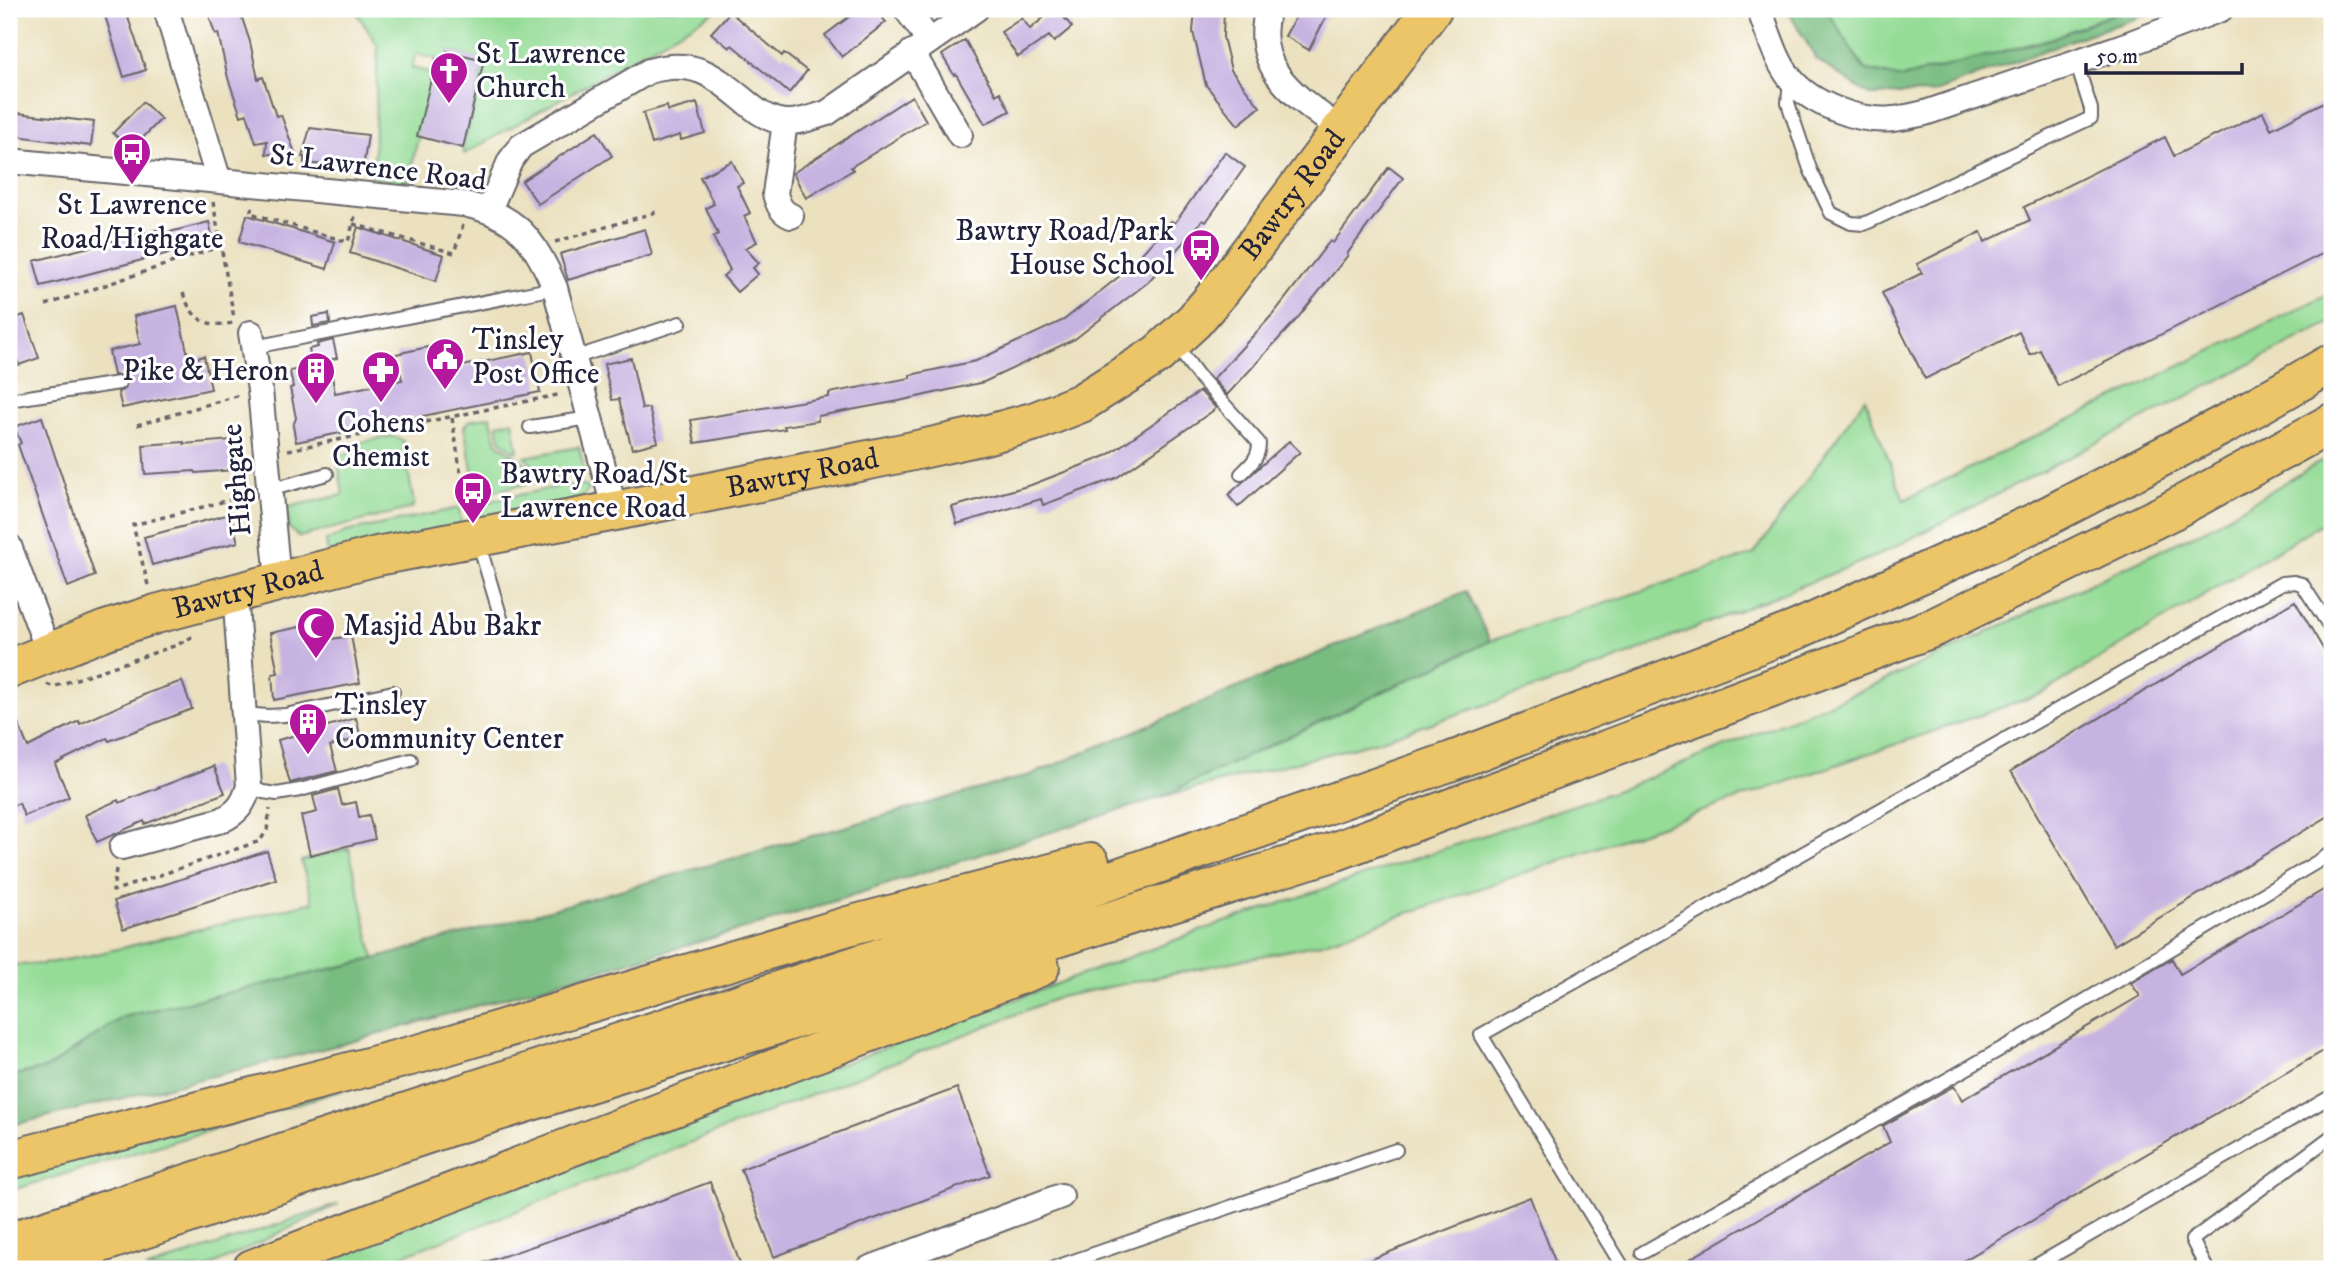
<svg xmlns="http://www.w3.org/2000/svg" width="2341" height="1278" font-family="'IM FELL DW Pica',serif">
<rect width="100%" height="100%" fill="#fff"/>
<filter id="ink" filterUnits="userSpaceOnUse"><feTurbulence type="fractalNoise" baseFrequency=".0143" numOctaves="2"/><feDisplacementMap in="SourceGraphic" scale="14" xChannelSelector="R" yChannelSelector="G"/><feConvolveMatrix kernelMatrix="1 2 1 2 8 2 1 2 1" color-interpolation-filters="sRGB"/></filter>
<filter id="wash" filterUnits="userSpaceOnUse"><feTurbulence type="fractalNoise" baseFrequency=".00686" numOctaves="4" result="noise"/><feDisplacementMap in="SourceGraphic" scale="28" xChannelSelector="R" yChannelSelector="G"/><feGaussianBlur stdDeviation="1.57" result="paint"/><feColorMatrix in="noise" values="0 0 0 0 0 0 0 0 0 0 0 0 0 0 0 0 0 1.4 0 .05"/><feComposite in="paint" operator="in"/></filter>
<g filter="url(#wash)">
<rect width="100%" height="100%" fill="#ebe1bf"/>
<path fill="#95dc97" stroke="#5c7f69" stroke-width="2" d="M354,9H719L464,154L463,148L484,61L448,51L445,61L416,54L412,68L433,73L408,182L373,178L378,46Z
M1826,9H2125L2050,39L1902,78L1864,69Z
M2332,292V322L1881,554L1587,671L1378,741L1161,797L1490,641L1754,554L1865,398L1904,500Z
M490,416L497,443L524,462L540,481L483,493L476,490L464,427L469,421Z
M513,421L518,451H514L500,440L497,424Z
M393,436L403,441L414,504L412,508L299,537L289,528L287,507L343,495L337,455L352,453L351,444Z
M579,447L585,472L545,479L525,457Z
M2332,455V517L2041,694L1319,944L1060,997L369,1269H300L439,1213L1216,925L1616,791L1882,682L2204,530Z
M582,485L590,488L579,502L480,527L476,504L561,486Z
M459,508L462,530L328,556L326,541L346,532Z
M349,848L374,959L123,1017L47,1068L9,1076V965L42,964L88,956L313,902L301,861Z
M350,1088L9,1191V1170Z
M339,1204L205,1269H145Z"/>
<path fill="#78bc80" stroke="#4d6f5e" stroke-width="2" d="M1787,9H1826L1864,69L1902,78L2050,39L2125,9H2164L2074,39L1932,93L1869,95L1817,60Z
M1466,591L1490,641L1161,797L775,920L351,1042L9,1126V1076L47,1068L123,1017L374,959L1033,774Z"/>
<g id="blocks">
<path fill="#c7b3e1" d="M103,9H125L146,70L124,77Z
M207,9H239L250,42L258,79L263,77L276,116L281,115L296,156L266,154L267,141L256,143L247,114L241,116L228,78L218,33L215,34Z
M844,9H875L886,22L842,57L825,35L850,16Z
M1054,9H1057L1072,27L1054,42L1049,36L1018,57L1001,32L1022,18L1030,29Z
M1195,9H1224L1223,37L1231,70L1260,107L1238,125L1206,85L1193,32Z
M1300,9H1330L1309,50L1285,36Z
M730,12L782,56L784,53L807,71L789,93L732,45L729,48L711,33Z
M965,40L996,95L1000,92L1010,111L985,124L956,74L954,75L942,55Z
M447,51L484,60L463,148L417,136L436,59L445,61Z
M912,96L926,121L851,167L853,170L806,198L793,173Z
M2332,98V249L2058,386L2040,350L2030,355L2019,332L1925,379L1882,293L1922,273L1917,264L1981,232L1985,242L2030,220L2024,207L2165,137L2174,156L2263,112L2271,129Z
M143,102L161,119L131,150L113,133Z
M697,103L705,133L681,140L680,135L652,144L643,113L667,106L668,111Z
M9,112L94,122L91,146L9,135Z
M310,128L368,135L363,168L304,163V157H302Z
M597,132L612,156L538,204L522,181Z
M1225,152L1245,167L1206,222L1203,220L1148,282L1075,339L984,382L899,401L818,416V421L784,426L785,429L695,443L691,420L829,397V393L910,378V375L976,361L1064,320L1126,271L1171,221L1175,223Z
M732,161L743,183L737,186L750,213L744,216L757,242L745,248L759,263L753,268L758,274L737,292L723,276L730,270L713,237L718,234L706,208L714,204L700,177Z
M1389,167L1403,178L1347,254L1348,255L1296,320L1227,395L1213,379L1274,313L1330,241L1333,243Z
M247,215L335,242L327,269L239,242Z
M209,222L214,244L190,250L189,248L41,286L34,261L161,229L162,234Z
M358,227L444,255L436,281L350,253Z
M645,229L652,255L568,280L560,254Z
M177,306L189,360L204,356L211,389L122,408L118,392L125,389L127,381L123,375H114L109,351L140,344L134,316Z
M329,314L330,323L313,326L312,317Z
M24,315L39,358L19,365L9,336V320Z
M333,340L337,358L329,360L335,393L402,380L396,354L428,347L433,372L532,352L540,392L296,442L293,426L296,418L290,388L293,387L290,371L313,366L309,349L318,347L317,344Z
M631,358L642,409L649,408L658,442L632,449L619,399L612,400L604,364Z
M1200,391L1216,408L1214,410L1116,478L1043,505L1041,499L957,524L952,507L1031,485L1106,456Z
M42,417L95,576L68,587L18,445L21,443L14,427Z
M232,440L234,470L196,473L195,471L145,474L143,445L184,442V444Z
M1289,441L1300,452L1238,507L1228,495Z
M230,514L238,542L152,565L144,537Z
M2295,601L2332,664V814L2114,945L2011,771Z
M310,625L312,642L351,636L360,683L274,700L272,674L278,673L270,633Z
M182,681L192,709L109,741L107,738L55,764L69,797L24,816L19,803L9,808V702L28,747L79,721L80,724L148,693Z
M356,718L361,738L330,746L337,771L290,783L278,740Z
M214,766L225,793L145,824L144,821L97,842L85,815L118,800L119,803Z
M338,789L342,805L356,802L359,817L369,815L375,839L310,855L301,816L317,812L313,796Z
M267,851L276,879L123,929L114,901Z
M2332,885V1046L1949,1269H1673L1890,1142L1883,1126L1954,1086L1962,1100L2140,996L2131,983L2172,959L2180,974Z
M957,1088L990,1175L774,1257L741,1169Z
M710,1182L742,1269H474V1266L592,1226Z
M1530,1197L1558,1269H1349V1268Z"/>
</g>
</g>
<g filter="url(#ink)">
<use href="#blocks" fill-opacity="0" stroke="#686569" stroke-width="2"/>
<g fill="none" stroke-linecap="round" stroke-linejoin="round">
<defs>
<path id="lane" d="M2329,9L2332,18
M1790,78L1788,103L1810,169L1831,213L1851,223L1864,224L2091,118V109L2076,62
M1175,344L1197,374L1259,443C1259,458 1251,464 1241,474
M254,347L555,288
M574,358L680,323
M9,400L119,383
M530,427L590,418
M269,490L327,474
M478,541L504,628
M244,714L268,716L285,715L393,692
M249,786L263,792L277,794L300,790L411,760
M1642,1253L2059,1016L2332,853
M1050,1269L1396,1150
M1624,1269L1481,1035L2282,583L2294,582L2302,584L2332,630
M2030,1269L2332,1096
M2207,1269L2192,1240L2332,1136"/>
<path id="street" d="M166,9L219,181
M906,9L929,40
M1268,9C1250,70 1299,98 1341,130
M1759,9C1768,31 1775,59 1790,78C1810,104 1861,123 1893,119C1904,118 1915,115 1925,113L2123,46L2221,9
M912,52L960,135
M785,122L775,194C778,204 781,212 791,216
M9,161L464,204C517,215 535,240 555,288L615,511
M489,210L510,161L521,146L649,71C697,57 716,78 751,106C760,114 773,121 785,122C799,123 814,117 827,113L976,9
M251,333L260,390L278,580
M9,546L49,653
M122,847L222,820C238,812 244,804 249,786L235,592
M868,1269L1061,1196"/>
<g id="primary">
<path id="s1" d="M9,669L106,630L156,614L377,556L615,511L908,452L985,435L1036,421L1081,403L1158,354L1194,321L1224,286L1432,9"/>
</g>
<path id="highway" d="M9,1160L422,1053L848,926L1090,863
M9,1242L1023,911L1452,761L1796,630L2034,523L2227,423L2332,363
M24,1269L454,1125L1336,851L1935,627L2171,511L2332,423
M252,1269L1040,967"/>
</defs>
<use href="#lane" stroke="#686569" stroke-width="16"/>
<use href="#street" stroke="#686569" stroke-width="28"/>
<use href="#primary" stroke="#686569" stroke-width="42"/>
<use href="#highway" stroke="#686569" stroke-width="42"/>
<path stroke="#686569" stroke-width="3.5" stroke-dasharray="5 5" stroke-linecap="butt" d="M213,202L234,318
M252,207L250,213L348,242L355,216
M353,224L454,253L463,225
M555,242L660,211
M183,293C192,319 205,328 233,323
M46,305L221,246
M452,418L465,501
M137,425L240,395
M288,450L562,394
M148,585L133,525L249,495
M47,684L53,687L177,645L194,636
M116,869L113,891L260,841L267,830L270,809"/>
<use href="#lane" stroke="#fff" stroke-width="12"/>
<use href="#street" stroke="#fff" stroke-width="24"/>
<use href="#primary" stroke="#edc569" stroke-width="38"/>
<use href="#highway" stroke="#edc569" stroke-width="38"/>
</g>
</g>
<defs>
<symbol id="church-pin" viewBox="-11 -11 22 30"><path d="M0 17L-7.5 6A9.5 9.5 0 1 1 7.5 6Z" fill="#b5179e" stroke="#fff"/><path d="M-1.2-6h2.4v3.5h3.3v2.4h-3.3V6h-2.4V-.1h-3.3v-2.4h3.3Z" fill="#fff"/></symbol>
<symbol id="bus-pin" viewBox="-11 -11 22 30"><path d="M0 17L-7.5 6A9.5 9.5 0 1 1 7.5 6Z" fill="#b5179e" stroke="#fff"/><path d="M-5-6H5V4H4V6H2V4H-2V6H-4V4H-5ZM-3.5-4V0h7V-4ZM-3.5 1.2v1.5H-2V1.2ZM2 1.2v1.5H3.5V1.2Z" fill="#fff"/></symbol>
<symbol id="civic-pin" viewBox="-11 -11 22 30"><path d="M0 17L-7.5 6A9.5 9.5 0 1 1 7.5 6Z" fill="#b5179e" stroke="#fff"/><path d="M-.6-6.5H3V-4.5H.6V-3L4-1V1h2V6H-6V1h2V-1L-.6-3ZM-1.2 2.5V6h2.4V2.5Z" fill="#fff"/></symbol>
<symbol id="pharmacy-pin" viewBox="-11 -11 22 30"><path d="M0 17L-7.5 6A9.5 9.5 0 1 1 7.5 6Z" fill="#b5179e" stroke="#fff"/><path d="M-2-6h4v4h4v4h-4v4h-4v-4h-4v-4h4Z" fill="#fff"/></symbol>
<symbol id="building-pin" viewBox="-11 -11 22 30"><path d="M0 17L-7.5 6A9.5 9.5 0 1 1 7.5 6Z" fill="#b5179e" stroke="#fff"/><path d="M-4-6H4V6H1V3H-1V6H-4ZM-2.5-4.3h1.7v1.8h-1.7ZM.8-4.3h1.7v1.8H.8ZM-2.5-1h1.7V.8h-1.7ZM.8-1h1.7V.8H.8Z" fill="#fff"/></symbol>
<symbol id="mosque-pin" viewBox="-11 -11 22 30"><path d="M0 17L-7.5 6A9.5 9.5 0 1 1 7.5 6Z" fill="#b5179e" stroke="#fff"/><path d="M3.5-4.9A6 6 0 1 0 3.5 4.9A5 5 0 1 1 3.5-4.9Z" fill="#fff"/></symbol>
</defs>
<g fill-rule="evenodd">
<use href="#church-pin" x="427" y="49" width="44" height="60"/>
<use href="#bus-pin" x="110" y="130" width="44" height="60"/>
<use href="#bus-pin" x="1179" y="226" width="44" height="60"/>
<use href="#civic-pin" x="423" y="335" width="44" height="60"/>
<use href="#pharmacy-pin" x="359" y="348" width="44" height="60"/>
<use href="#building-pin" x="294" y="349" width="44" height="60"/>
<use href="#bus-pin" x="451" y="469" width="44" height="60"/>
<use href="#mosque-pin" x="294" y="604" width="44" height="60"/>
<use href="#building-pin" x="286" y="700" width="44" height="60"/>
</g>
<g text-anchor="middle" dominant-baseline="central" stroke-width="6" stroke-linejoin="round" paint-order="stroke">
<g font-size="30" fill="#22223b" stroke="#fff" text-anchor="start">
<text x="476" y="54">St Lawrence<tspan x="476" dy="34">Church</tspan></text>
<text x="132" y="205" text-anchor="middle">St Lawrence<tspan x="132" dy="34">Road/Highgate</tspan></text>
<text x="1174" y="231" text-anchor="end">Bawtry Road/Park<tspan x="1174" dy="34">House School</tspan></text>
<text x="472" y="340">Tinsley<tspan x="472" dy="34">Post Office</tspan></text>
<text x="289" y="371" text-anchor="end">Pike &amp; Heron</text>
<text x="381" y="423" text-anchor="middle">Cohens<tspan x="381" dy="34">Chemist</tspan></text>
<text x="500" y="474">Bawtry Road/St<tspan x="500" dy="34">Lawrence Road</tspan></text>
<text x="343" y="626">Masjid Abu Bakr</text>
<text x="335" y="705">Tinsley<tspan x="335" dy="34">Community Center</tspan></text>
</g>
<g font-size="30" fill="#22223b" stroke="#fff">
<text transform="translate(378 168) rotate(7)">St Lawrence Road</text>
<text stroke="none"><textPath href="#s1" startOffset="1407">Bawtry Road</textPath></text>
<text stroke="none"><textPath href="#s1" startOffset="819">Bawtry Road</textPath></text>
<text transform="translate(237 480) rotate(-95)">Highgate</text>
<text stroke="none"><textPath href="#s1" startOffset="252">Bawtry Road</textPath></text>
</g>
</g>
<rect width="2341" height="1278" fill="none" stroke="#fff" stroke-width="35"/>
<path d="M2086 63v10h156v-10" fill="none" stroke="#22223b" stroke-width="3.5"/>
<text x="2096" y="63" font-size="21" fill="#22223b" stroke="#ffffff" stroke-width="5" paint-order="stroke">50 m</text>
</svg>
